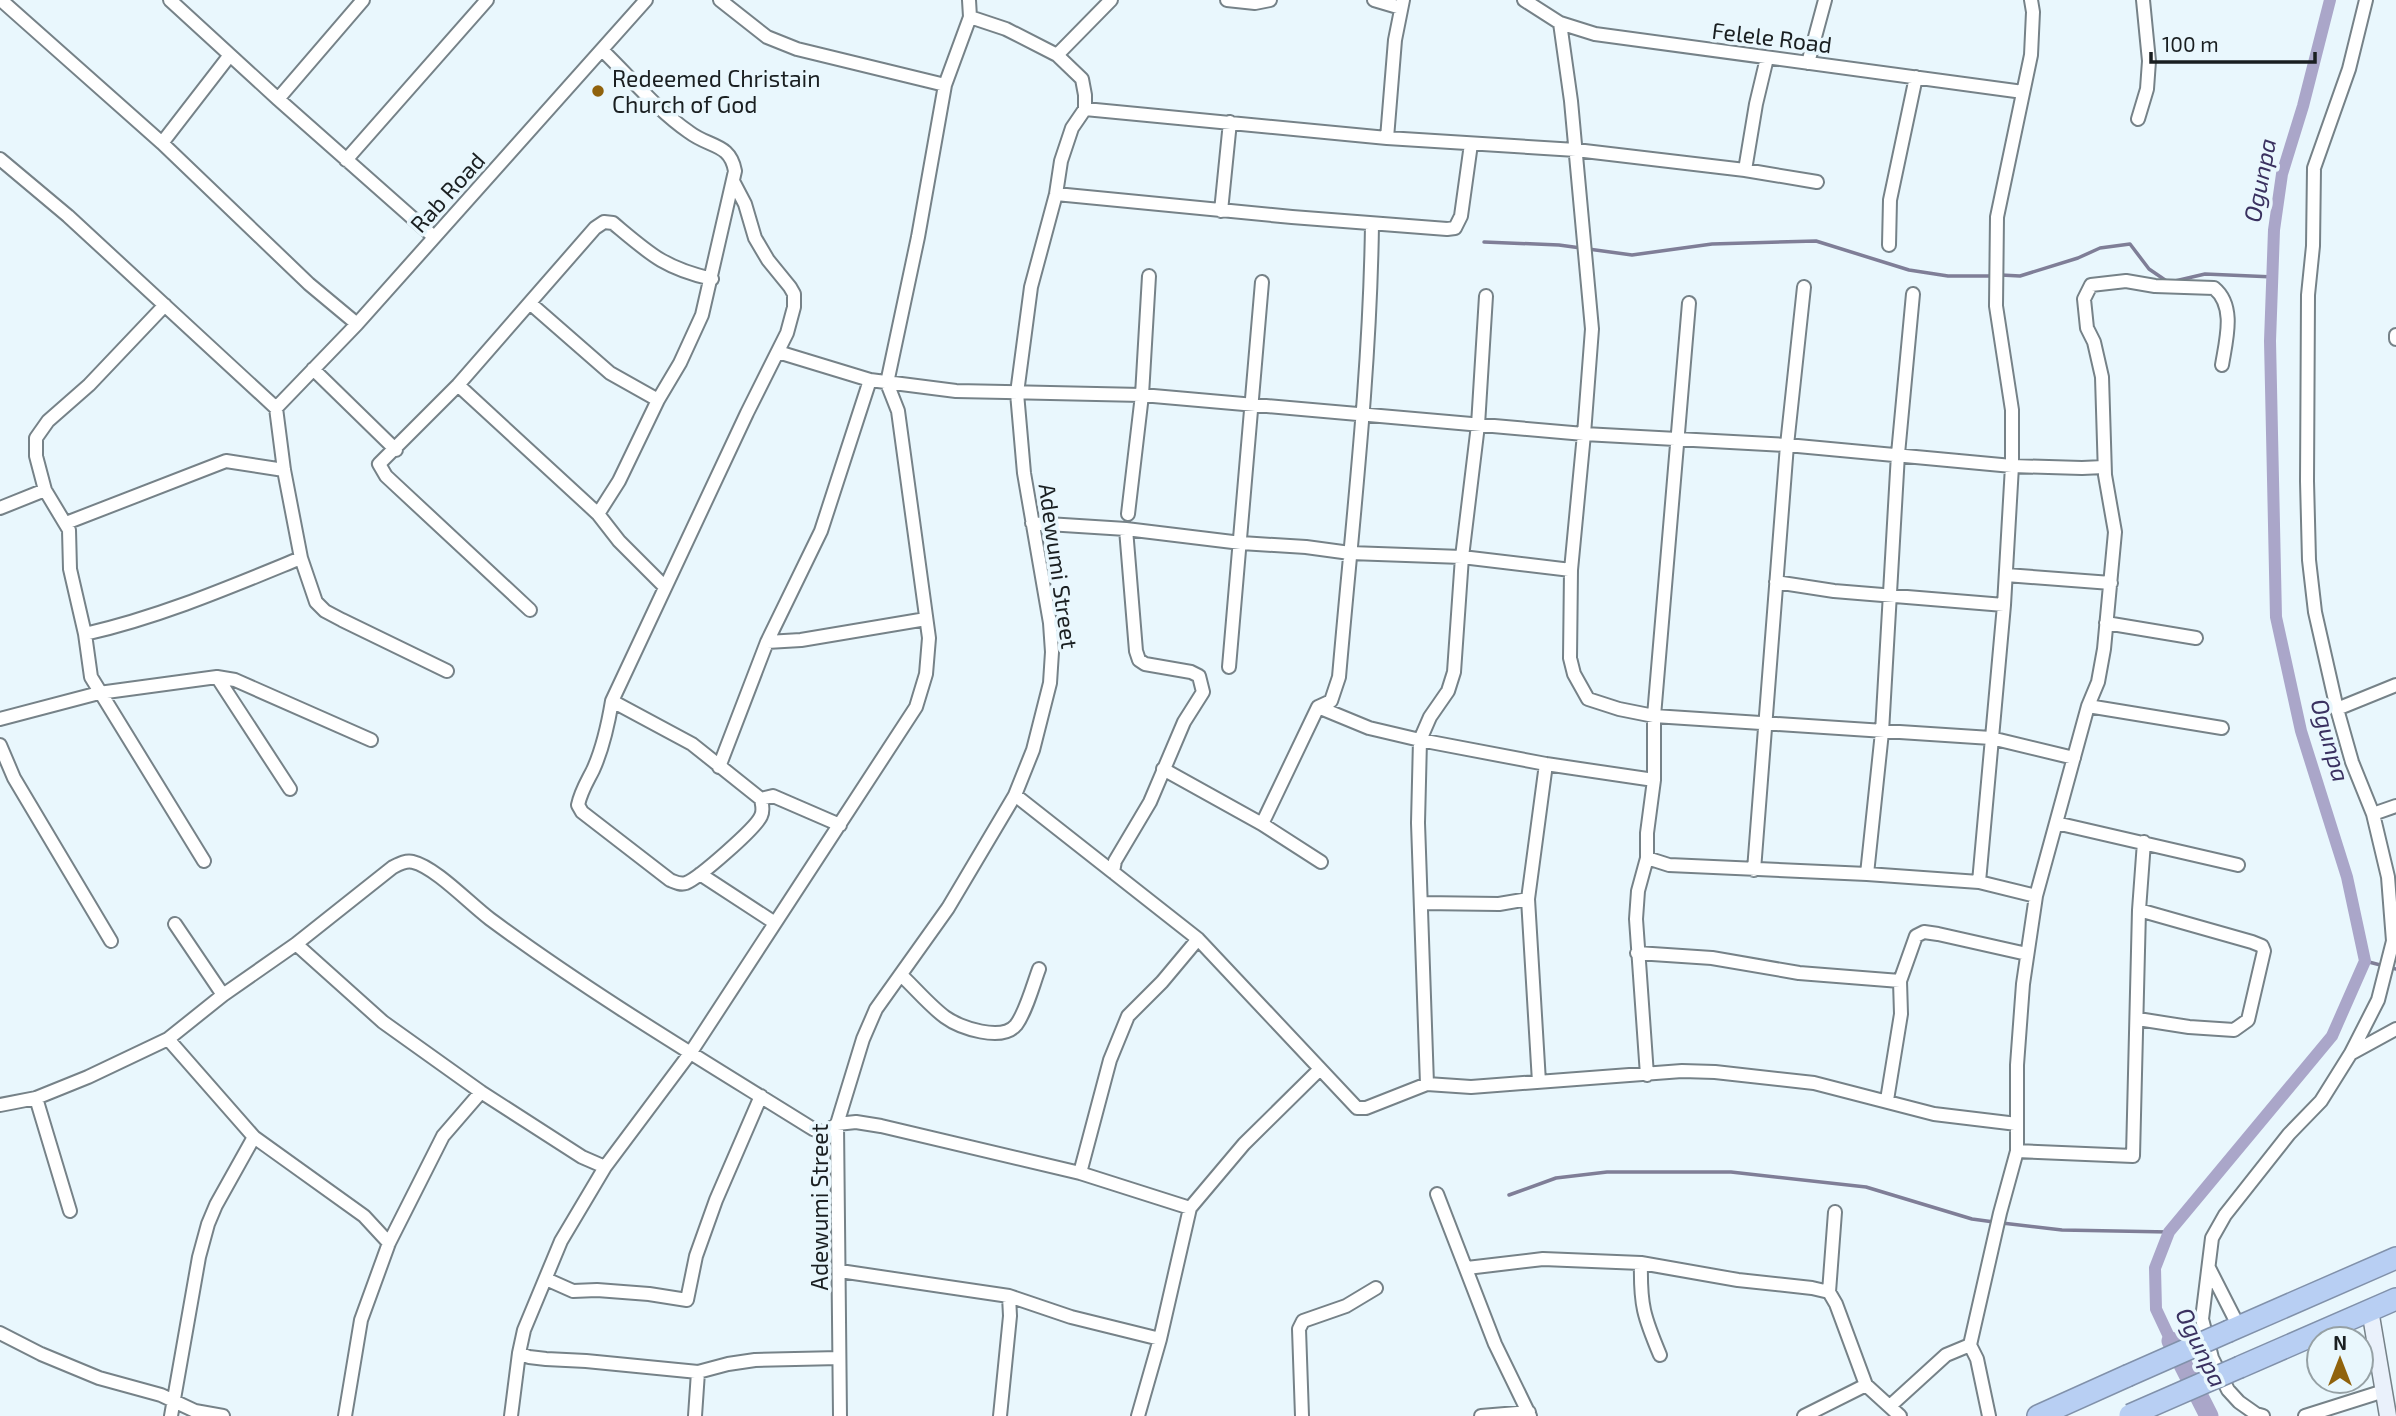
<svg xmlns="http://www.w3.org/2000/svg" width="2396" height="1416" font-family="'Exo 2',sans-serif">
<rect width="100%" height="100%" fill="#e9f7fd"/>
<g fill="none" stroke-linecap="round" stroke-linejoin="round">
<path stroke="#7f7e97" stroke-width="3.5" d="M1484,242L1559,245L1632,255L1712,244L1816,241L1909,270L1948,276H1993
M2001,275L2020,276L2078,258L2100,248L2130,244L2149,269L2168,282
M2175,281L2205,274L2274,277
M2365,961L2396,969
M1509,1195L1556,1178L1607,1172H1731L1866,1187L1972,1219L1994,1222
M2002,1223L2062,1230L2169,1232"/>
<path stroke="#aaa6c9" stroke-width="12" d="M2171,1341L2156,1309L2155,1268L2169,1232L2332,1036L2365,961L2347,877L2301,731L2276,617L2270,341L2274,230L2282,174L2303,106L2330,0"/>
<path stroke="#aaa6c9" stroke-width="19" d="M2171,1341L2209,1416"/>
<defs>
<path id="street" d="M1,0L162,143L309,284L357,324
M170,0L278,99L434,237
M720,0L767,37L797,49L945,85
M1227,0L1255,3L1270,0
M1374,0L1401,8
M1524,0L1560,23L1595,34L2023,92
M1560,23L1571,101L1592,329L1584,434L1571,570L1570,658L1574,674L1588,699L1619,709L1654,716L1991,738L2074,758
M1057,55L1111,0
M1808,63L1825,0
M278,99L363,0
M1085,109L1387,138L1576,150L1745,170L1817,182
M2138,119L2147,89L2149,61L2143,0
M1387,138L1395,40L1403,0
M162,143L230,55
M0,159L68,216L276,408L284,470L301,558L316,602L325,611L342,620L447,671
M346,160L487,0
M1745,170L1756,104L1767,58
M1056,194L1292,217L1447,229L1455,228L1461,216L1471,144
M1221,211L1230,122
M1889,245L1890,200L1916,77
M531,304L610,373L658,400
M165,305L89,385L48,421L36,438V456L45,490L69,530L70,569L85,634L91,677L204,861
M2396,335V339
M778,352L870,380L956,391L1142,395L1584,434L1787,445L2012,466L2082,468L2104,467
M313,369L396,450
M458,385L598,514L619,541L665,587
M276,408L357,324L646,0
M0,508L45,490
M598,514L619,481L658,400L680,363L702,315L735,171C730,143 710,148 689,132C657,110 630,77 602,50
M1128,514L1142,395L1149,276
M66,523L226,461L284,470
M1032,523L1126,529L1241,543L1306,547L1350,553L1462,557L1571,570
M2006,575L2111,583
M1776,582L1834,591L2004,605
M530,610L386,476L379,464L458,385L595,228L604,222L613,223C650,254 664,268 712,279
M2106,623L2196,638
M85,634C160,617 230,587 301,558
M767,642L801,640L926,619
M1229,667L1262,282
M217,677L290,789
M612,701L692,744L761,799C762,805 764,810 761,816C756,828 699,878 686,883C680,885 675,882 670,880L582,812L578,805C581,791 587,782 593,770C603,748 608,725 612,701L747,413L787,333L794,307V294L790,287L768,260L755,238L745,204L734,183
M2088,706L2222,728
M1318,707L1369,728L1420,740L1546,764L1654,780
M2337,709L2396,685
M0,719L99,693L217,677L235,680L371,740
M0,745L14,778L111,941
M719,767L767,642L821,531L870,380
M1163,769L1262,824L1321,862
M1015,795L1198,939L1357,1108H1366L1427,1084L1471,1087L1682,1071L1715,1072L1814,1083L1934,1114L2017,1124
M761,799L773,796L840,825
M2373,814L2396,806
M2056,823L2238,865
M1262,824L1318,707L1331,701L1339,677C1352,526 1370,376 1372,224
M1647,858L1669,865L1867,874L1979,882L2036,896
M1754,870L1787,445L1804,287
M1113,872L1115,861L1150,802L1184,722L1203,692L1199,676L1191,672L1145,664L1139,660L1136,651L1126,529
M700,874L775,923
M1867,874L1882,732L1898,454L1913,294
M1979,882L2004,605L2012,466V410L1996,306L1997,217L2031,55L2033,12L2031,0
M1421,903L1499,904L1528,899
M175,924L223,995
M296,944L383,1022L481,1092L582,1157L605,1167
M1637,953L1712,958L1799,973L1900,981
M901,975C915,988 930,1006 945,1017C960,1028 1002,1042 1016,1025C1026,1012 1033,985 1039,969
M2138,1019L2189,1027L2234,1030L2248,1020L2264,951L2262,946L2252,942L2139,910
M168,1039L254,1137L364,1216L389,1243
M2352,1053L2396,1029
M1647,1075L1636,919L1638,891L1647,858V833L1654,780V716L1689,303
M1539,1082L1528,899L1546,764
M1427,1084L1418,823L1420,740L1430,717L1448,691L1454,672L1462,557L1478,425L1486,296
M36,1098L70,1211
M1887,1100L1901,1014L1900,981L1916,936L1924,932L1938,934L2027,954
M0,1105L36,1098L88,1077L168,1039L223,995L296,944L393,867C399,864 406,860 413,862C435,867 470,904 490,919C593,995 704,1061 813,1129L824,1133L837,1124L856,1122L881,1126L1080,1173L1190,1208
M2017,1151L2133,1156L2139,910L2144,842
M1080,1173L1110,1060L1128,1016L1162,982L1198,939
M1437,1194L1495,1344L1530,1416
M1835,1212L1829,1292L1836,1304L1866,1385L1900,1416
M1641,1263C1640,1305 1644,1317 1660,1355
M1467,1268L1543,1259L1641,1263L1738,1280L1812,1288L1829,1292
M2209,1268L2239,1327
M840,1271L1009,1296L1071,1317L1160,1339
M546,1279L573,1291L597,1290L649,1294L687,1300L696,1256L716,1200L761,1096
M0,1333L41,1354L99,1378L161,1395L195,1411L223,1416
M519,1353L529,1357L546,1359L586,1361L698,1372L728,1364L755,1360L839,1358
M1890,1406L1946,1355L1970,1345
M171,1416L199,1257L208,1224L216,1205L254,1137
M345,1416L361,1320L389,1243L443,1136L481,1092
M511,1416L519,1353L524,1330L561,1241L605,1167L691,1052L916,707L926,674L929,638L898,411L887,383L918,237L945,85L970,17
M695,1416L698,1372
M840,1416L837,1124L863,1039L876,1009L948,908L1015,795L1033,750L1050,683L1052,652L1050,623L1024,473L1017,393L1031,287L1056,194L1061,161L1072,128L1085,109V95L1082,79L1057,55L1006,29L970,17L969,0
M1000,1416L1010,1316L1009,1296
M1138,1416L1160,1339L1190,1208L1244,1144L1320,1069
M1302,1416L1299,1329L1303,1321L1346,1306L1376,1288
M1481,1416L1529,1412
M1804,1416L1866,1385
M1989,1416L1977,1359L1970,1345L2000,1213L2017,1151V1065L2023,984L2036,896L2088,706L2098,682L2104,649L2115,532L2105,475L2102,377L2094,342L2087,328L2084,299L2091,285L2126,281L2155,286L2214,288C2236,306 2226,340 2222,365
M2263,1416L2256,1414L2239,1402L2228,1390L2212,1358L2202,1319L2212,1238L2225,1215L2289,1134L2321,1101L2351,1053L2378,1000L2393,941L2388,877L2373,814L2352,762L2337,709L2315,612L2309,560L2307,481L2308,295L2313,246L2314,168L2349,69L2366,0
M2305,1416L2384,1391"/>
<path id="secondary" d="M2370,1310L2388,1416"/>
<path id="highway" d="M2229,1331L2396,1258
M2240,1367L2396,1299
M2038,1416L2127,1376"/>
</defs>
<use href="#street" stroke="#768288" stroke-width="16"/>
<use href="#secondary" stroke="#768288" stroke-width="19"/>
<use href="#highway" stroke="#8191aa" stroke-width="24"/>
<use href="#street" stroke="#fff" stroke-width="12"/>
<use href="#secondary" stroke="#eaf1fb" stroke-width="16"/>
<use href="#highway" stroke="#b8cff3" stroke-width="21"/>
<defs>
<path id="highway-bridge" d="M2127,1376L2229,1331
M2130,1415L2240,1367"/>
</defs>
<use href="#highway-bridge" stroke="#8191aa" stroke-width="24" stroke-linecap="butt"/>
<use href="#highway-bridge" stroke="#b8cff3" stroke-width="21"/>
</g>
<circle fill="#90620c" stroke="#e9f7fd" stroke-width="2.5" cx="598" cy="91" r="7"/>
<g text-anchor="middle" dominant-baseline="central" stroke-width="7" stroke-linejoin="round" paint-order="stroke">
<g font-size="23" fill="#1a1f21" stroke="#e9f7fd">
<text transform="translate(1772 37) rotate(7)">Felele Road</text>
<text transform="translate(447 192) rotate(-48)">Rab Road</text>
<text transform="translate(1059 566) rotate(82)">Adewumi Street</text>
<text transform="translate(819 1207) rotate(-90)">Adewumi Street</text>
</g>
<g font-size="23" fill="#1a1f21" stroke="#e9f7fd" text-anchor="start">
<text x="612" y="78">Redeemed Christain<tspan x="612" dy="26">Church of God</tspan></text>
</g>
<g font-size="24" font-style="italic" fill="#3a3160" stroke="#e9f7fd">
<text transform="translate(2259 180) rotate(-79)">Ogunpa</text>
<text transform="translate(2331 740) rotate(74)">Ogunpa</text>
<text transform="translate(2202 1347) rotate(64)">Ogunpa</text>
</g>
</g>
<g transform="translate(2340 1360)"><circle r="33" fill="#e9f7fd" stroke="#96a1a5" stroke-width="2"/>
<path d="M0-5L12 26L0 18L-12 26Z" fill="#90620c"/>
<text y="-10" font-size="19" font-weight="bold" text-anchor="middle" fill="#1a1f21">N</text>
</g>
<path d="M2151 52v10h164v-10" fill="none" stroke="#1a1f21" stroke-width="3.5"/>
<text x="2162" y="52" font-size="21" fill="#1a1f21" stroke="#e9f7fd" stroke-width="5" paint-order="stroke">100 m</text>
</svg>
